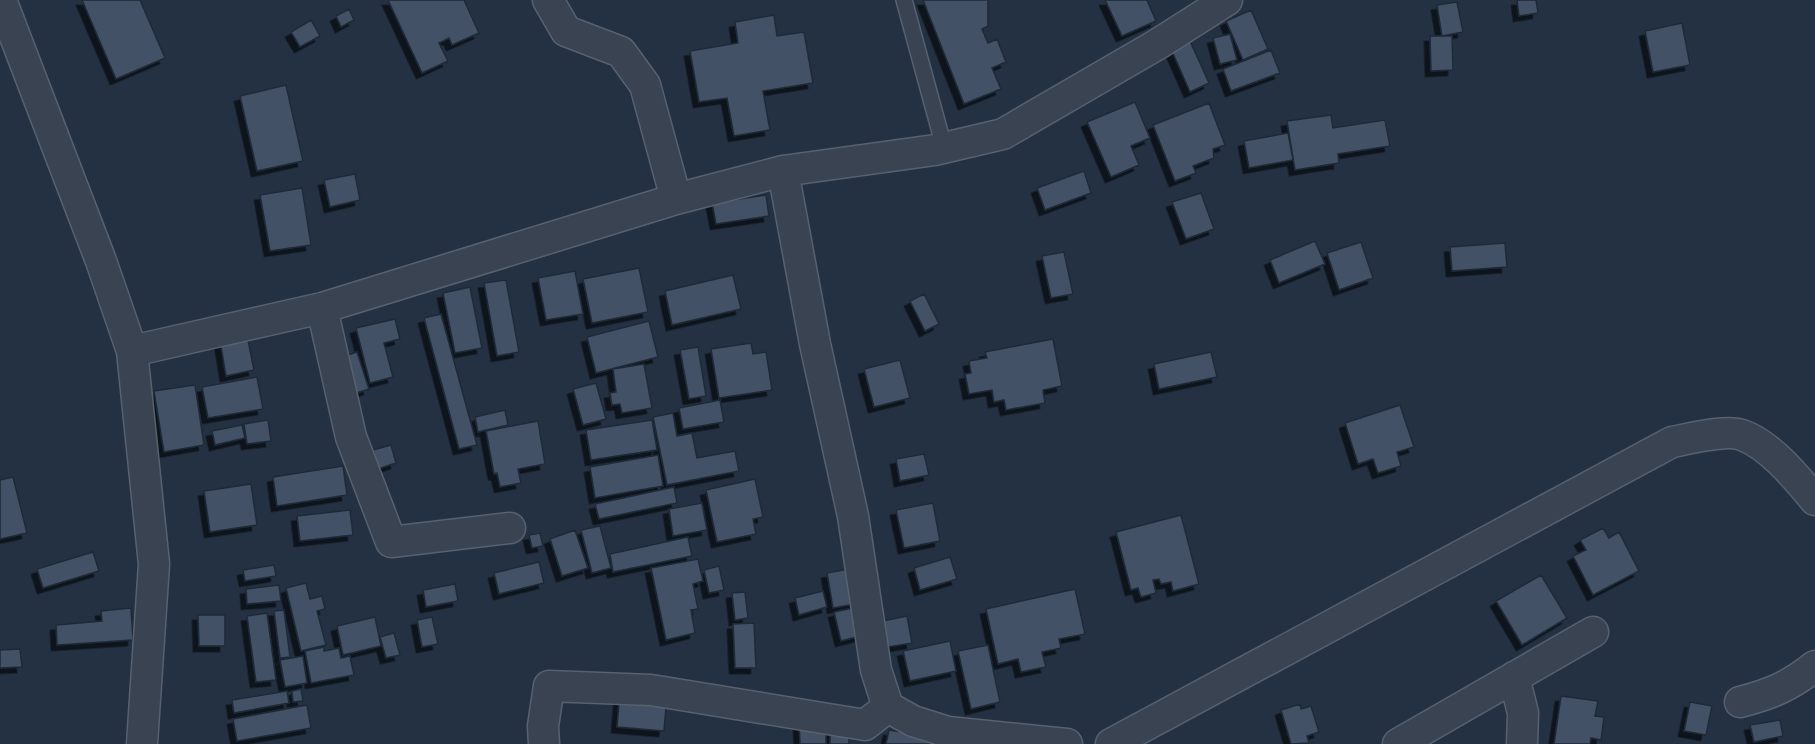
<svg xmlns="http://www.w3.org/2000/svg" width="1815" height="744" font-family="Jost,sans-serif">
<defs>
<filter id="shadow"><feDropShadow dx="-5.5" dy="5.5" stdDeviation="0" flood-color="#0009"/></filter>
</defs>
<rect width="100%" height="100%" fill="#243143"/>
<path fill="#435165" stroke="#1f2a39" stroke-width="1.5" filter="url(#shadow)" d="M82,0H140L165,58L116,79Z
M388,0H464L479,33L452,45L449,38L439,43L448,61L422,73Z
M923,0H988V26L982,29L988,43L997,39L1006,62L992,68L1001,89L964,104Z
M1105,0H1147L1156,21L1122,36Z
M1517,0H1536L1538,13L1519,16Z
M1457,2L1463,32L1442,36L1437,5Z
M349,9L354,20L341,27L336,16Z
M1251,10L1268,49L1243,60L1226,21Z
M774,15L777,36L804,32L813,83L763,91L770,130L734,136L727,98L699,102L690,51L738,43L735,22Z
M311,20L320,36L300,47L291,32Z
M1682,23L1690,65L1653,72L1645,31Z
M1230,34L1237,60L1220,64L1213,38Z
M1430,36H1452L1453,70L1431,71Z
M1190,41L1209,83L1190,92L1171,49Z
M1271,50L1280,73L1231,91L1223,69Z
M286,85L303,161L257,171L240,96Z
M1135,102L1150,138L1131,146L1139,165L1111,177L1087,122Z
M1209,103L1225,145L1213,149L1214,158L1193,166L1196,173L1175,181L1153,125Z
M1331,115L1333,128L1385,120L1390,146L1338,154L1339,163L1295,170L1287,121Z
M1288,133L1293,160L1249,168L1244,141Z
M1084,171L1091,193L1045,210L1037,188Z
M355,174L360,200L330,207L324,180Z
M302,188L311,245L270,251L260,195Z
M1201,193L1214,229L1186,239L1172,202Z
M766,195L769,216L716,224L712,203Z
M1315,241L1325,264L1279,283L1270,260Z
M1361,242L1373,278L1339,290L1327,253Z
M1505,243L1507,267L1452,271L1450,247Z
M1064,252L1073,294L1051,298L1042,256Z
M639,268L648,312L592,323L583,279Z
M575,271L583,314L546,320L538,278Z
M733,275L741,309L672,325L665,291Z
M506,280L519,352L497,356L484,283Z
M470,287L482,348L455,353L443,293Z
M924,294L939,324L925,331L910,301Z
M441,314L477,445L459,449L424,318Z
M395,319L400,339L384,343L393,377L370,383L356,328Z
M649,321L658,357L596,373L587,337Z
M247,335L254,370L226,376L220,340Z
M1053,339L1062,386L1043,390L1045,403L1006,410L1004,400L994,402L992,390L969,394L965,374L971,373L969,361L987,358L985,352Z
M751,343L753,354L766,352L772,390L719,398L711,349Z
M698,347L706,396L689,399L680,350Z
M357,352L369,389L350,395L338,358Z
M1211,352L1217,377L1159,389L1154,364Z
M900,360L910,398L874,407L864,369Z
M644,364L652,408L622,413L620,404L612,405L610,393L616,392L613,369Z
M257,377L263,409L208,418L202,387Z
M596,383L606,419L583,425L573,389Z
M195,385L204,445L164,452L154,391Z
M720,400L724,422L683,429L679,408Z
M1400,405L1414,447L1397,452L1401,466L1378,473L1373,459L1358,464L1345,423Z
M505,410L508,425L478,432L475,417Z
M673,413L677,436L692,433L697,458L735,451L739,471L667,485L653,417Z
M268,420L271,441L247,444L244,424Z
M652,420L657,450L591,460L586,430Z
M538,421L545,464L518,469L521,483L500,487L497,473L494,474L486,431Z
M242,425L245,438L215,445L212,431Z
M391,445L396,463L378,469L373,450Z
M924,454L929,475L900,481L896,459Z
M658,455L663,486L595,498L590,467Z
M343,466L347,495L277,506L273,477Z
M13,477L27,533L0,539V480Z
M755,479L763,517L753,519L756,534L717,542L706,490Z
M251,484L257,525L210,532L204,491Z
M674,487L677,503L599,519L595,504Z
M702,503L707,530L673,536L669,509Z
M933,503L940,541L904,548L896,510Z
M350,510L353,535L300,541L297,516Z
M1181,515L1199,584L1173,591L1171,582L1161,584L1159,579L1153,580L1156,593L1141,597L1138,588L1131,590L1116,532Z
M600,526L611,568L592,573L581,530Z
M1603,528L1609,538L1619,532L1639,571L1593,595L1573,556L1586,550L1580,540Z
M575,530L588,568L562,576L550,539Z
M540,533L543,546L532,548L529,535Z
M688,537L692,556L613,572L610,554Z
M93,552L99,571L43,588L37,569Z
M950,557L957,579L920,590L914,568Z
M698,559L703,581L693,584L698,609L691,610L695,633L666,640L651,568Z
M539,562L544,583L499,594L494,573Z
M274,565L276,576L245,581L243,570Z
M719,566L724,590L709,593L704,570Z
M849,569L855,604L833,608L827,573Z
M1541,575L1567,618L1522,645L1496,601Z
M306,583L310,599L322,596L325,609L317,611L326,645L301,651L286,588Z
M455,584L458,601L426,607L423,590Z
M279,585L281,601L247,604L246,589Z
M1075,589L1085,634L1059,639L1061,648L1042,652L1046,667L1021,672L1018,659L998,664L986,609Z
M823,591L827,607L799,615L795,598Z
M745,592L748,618L735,620L732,593Z
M131,608L133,640L57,645L56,625L102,621L101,611Z
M853,608L860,636L841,641L834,612Z
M284,610L290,657L280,658L274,611Z
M267,613L276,680L256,682L247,616Z
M198,615H225V646H199Z
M907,616L912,643L888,647L883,621Z
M375,617L381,646L343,655L337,626Z
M432,617L438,644L422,647L417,620Z
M754,623L756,668H735L733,624Z
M394,633L400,655L386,658L380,637Z
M950,641L956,671L910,681L903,651Z
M988,645L1000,702L971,709L958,651Z
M324,647V651L339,648L341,658L350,656L354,675L311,683L305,651Z
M20,649L22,667L0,668V650Z
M303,656L307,683L285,687L280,660Z
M301,689L303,701L293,702L292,691Z
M620,690L667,694L664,731L617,727Z
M287,691L289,703L234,713L232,700Z
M1561,696L1598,701L1595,716L1604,717L1601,740L1591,738L1590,744H1554Z
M1690,702L1712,706L1706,735L1684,731Z
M1300,704L1301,709L1311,706L1319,732L1307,736L1309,743L1291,744L1281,710Z
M307,705L311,728L237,741L233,719Z
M1780,720L1783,736L1754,742L1750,725Z
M826,722V744H800L799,723Z
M849,730V744H830V731Z
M889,730L955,741L954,744H886Z"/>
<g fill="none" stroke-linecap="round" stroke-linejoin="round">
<defs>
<path id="lane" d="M904,0L944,147"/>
<path id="street" d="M1,0L101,261L132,351L154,564L142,744
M548,0L566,31L621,52L645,85L676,199
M783,171L815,344L853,516L876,670L888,707L913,721L948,732L1067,744
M322,308L351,437L391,542L510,528
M132,351L322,308L676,199L783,171L935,150L1003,134L1158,44L1227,0
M1514,677L1523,713L1522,744
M1740,702C1771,694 1790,686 1815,666
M544,744L543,726L549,686L651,690L865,725L888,707
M1111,744L1672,442C1688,439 1727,429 1742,435C1770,445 1796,477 1815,500
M1398,744L1593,632"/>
</defs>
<use href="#lane" stroke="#57616f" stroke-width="18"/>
<use href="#street" stroke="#57616f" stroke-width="33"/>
<use href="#lane" stroke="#394352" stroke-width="15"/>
<use href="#street" stroke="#394352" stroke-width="30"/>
</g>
</svg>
